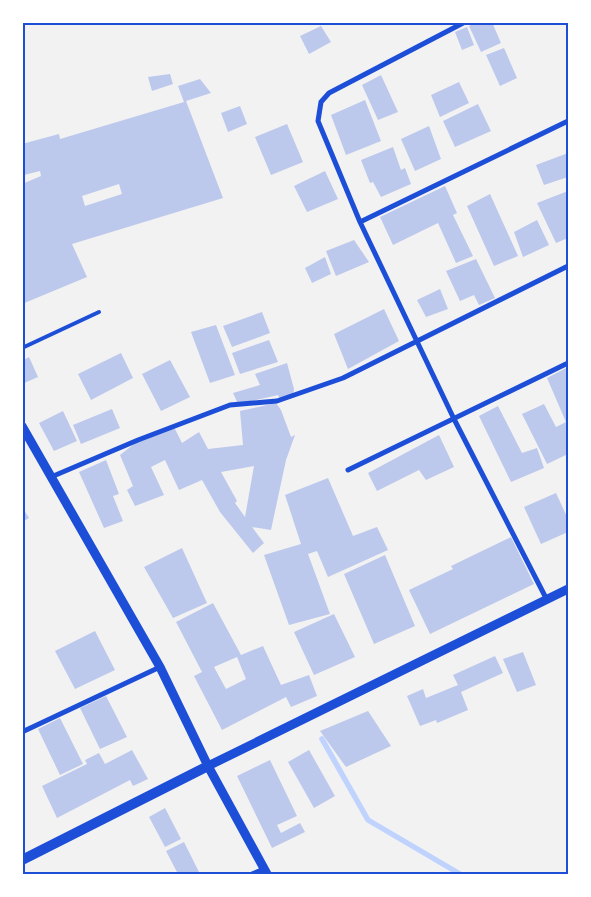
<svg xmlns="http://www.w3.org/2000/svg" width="591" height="897" font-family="'Work Sans',sans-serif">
<rect width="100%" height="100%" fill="#f2f2f2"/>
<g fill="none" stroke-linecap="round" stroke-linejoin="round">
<path stroke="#bfd3fe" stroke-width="5.5" d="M322,739L368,820L460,874"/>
</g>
<path fill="#bdc9ec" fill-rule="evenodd" d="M477,22H492L501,43L481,52L469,26Z
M321,26L331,42L309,54L300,36Z
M467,27L474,45L462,50L455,32Z
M504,48L517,78L500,86L486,55Z
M170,74L173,84L152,91L148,77Z
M381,75L398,112L378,120L362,85Z
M200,79L211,93L186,101L223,198L72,244L87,277L22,304V184L41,176L40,171L24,175L22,144L59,134L60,139L184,102L178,86ZM119,184L122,194L85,206L82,196Z
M459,82L469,103L440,117L431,95Z
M365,100L381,141L346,155L331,115Z
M478,104L491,131L455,147L443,121Z
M240,106L247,124L228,132L221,113Z
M287,124L303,162L271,175L255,137Z
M429,126L441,159L415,171L401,139Z
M393,147L401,170L405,168L411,184L381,197L373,182L370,183L361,160Z
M568,153V177L544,185L536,165Z
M325,171L338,199L307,212L294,186Z
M445,186L457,213L453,215L473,256L456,263L438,223L393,245L380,217Z
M568,191V238L556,243L537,203Z
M490,194L518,256L494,266L467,206Z
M537,220L549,245L523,257L514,232Z
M354,240L369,262L336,276L326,251Z
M325,257L331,274L312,283L305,268Z
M476,259L495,298L479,305L474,295L460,301L446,271Z
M440,289L448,309L426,317L417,300Z
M384,309L399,341L348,369L334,334Z
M262,312L270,333L232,347L223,326Z
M216,325L235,375L210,383L191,332Z
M269,340L278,362L240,374L232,353Z
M121,353L133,378L91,400L78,374Z
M29,357L38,377L22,384V361Z
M170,360L190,397L161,411L142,374Z
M287,363L294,389L293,396L280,399L278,395L238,404L233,393L260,385L255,374Z
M568,367V454L547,464L522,414L544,404L556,427L566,422L547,378Z
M276,403L281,410L291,437L295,435L286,460L271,530L252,527L264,543L253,553L220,512L202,480L179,490L165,460L151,467L164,495L135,506L127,490L133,486L120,455L138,441L174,427L182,443L199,432L208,449L243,445L240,411ZM254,466L245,517L235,503L237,501L221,472Z
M498,406L522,453L537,448L544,468L511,482L479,416Z
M112,409L120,428L81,444L73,425Z
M63,411L77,441L54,451L39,423Z
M439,435L454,467L426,480L419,470L377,491L368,473Z
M106,460L119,494L113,496L123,521L104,528L79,472Z
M328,478L353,536L377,527L388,550L328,577L317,551L308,554L330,614L289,625L264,555L301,544L285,495Z
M556,493L568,519V532L541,544L524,507Z
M22,507L29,518L22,522Z
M511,537L534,584L430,634L409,590L453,569L451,566Z
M182,548L207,603L173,618L144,567Z
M385,555L415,626L374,644L344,574Z
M213,603L241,655L263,646L281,685L309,675L317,696L291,707L286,697L222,730L194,676L202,672L176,622ZM237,657L246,679L226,689L214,667Z
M334,614L355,657L314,675L294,632Z
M95,631L115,670L75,689L55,651Z
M523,652L536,685L517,692L503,659Z
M495,656L503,673L461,692L468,710L437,723L436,720L420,726L407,696L423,689L426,698L458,685L453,675Z
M106,696L127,737L100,749L80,708Z
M368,711L391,746L346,767L320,731Z
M60,718L83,764L60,775L38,729Z
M132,750L148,779L133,786L130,780L57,818L42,786L87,764L85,760L99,753L105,764Z
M309,750L335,796L314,808L288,762Z
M270,760L297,816L277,825L281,833L300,823L305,832L272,848L237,776Z
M165,808L181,839L165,847L149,817Z
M184,842L200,874H178L166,851Z"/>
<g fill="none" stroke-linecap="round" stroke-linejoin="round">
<path stroke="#1d4ed8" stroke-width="4" d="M22,348L99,312"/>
<path stroke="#1d4ed8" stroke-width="5" d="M465,22L329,93L321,102L318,121L360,222L454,419L547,600
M360,222L568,121
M348,470L568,363
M51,477L138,440L230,405L277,401L343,378L568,266
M22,732L160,667
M252,874L264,869"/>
<path stroke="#1d4ed8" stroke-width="9" d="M22,426L160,667L208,766L267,874
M208,766L568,589"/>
<path stroke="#1d4ed8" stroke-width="10" d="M22,860L208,766"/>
</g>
<rect width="591" height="897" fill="none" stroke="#ffffff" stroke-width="48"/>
<rect x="24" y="24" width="543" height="849" fill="none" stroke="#1d4ed8" stroke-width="2"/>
</svg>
